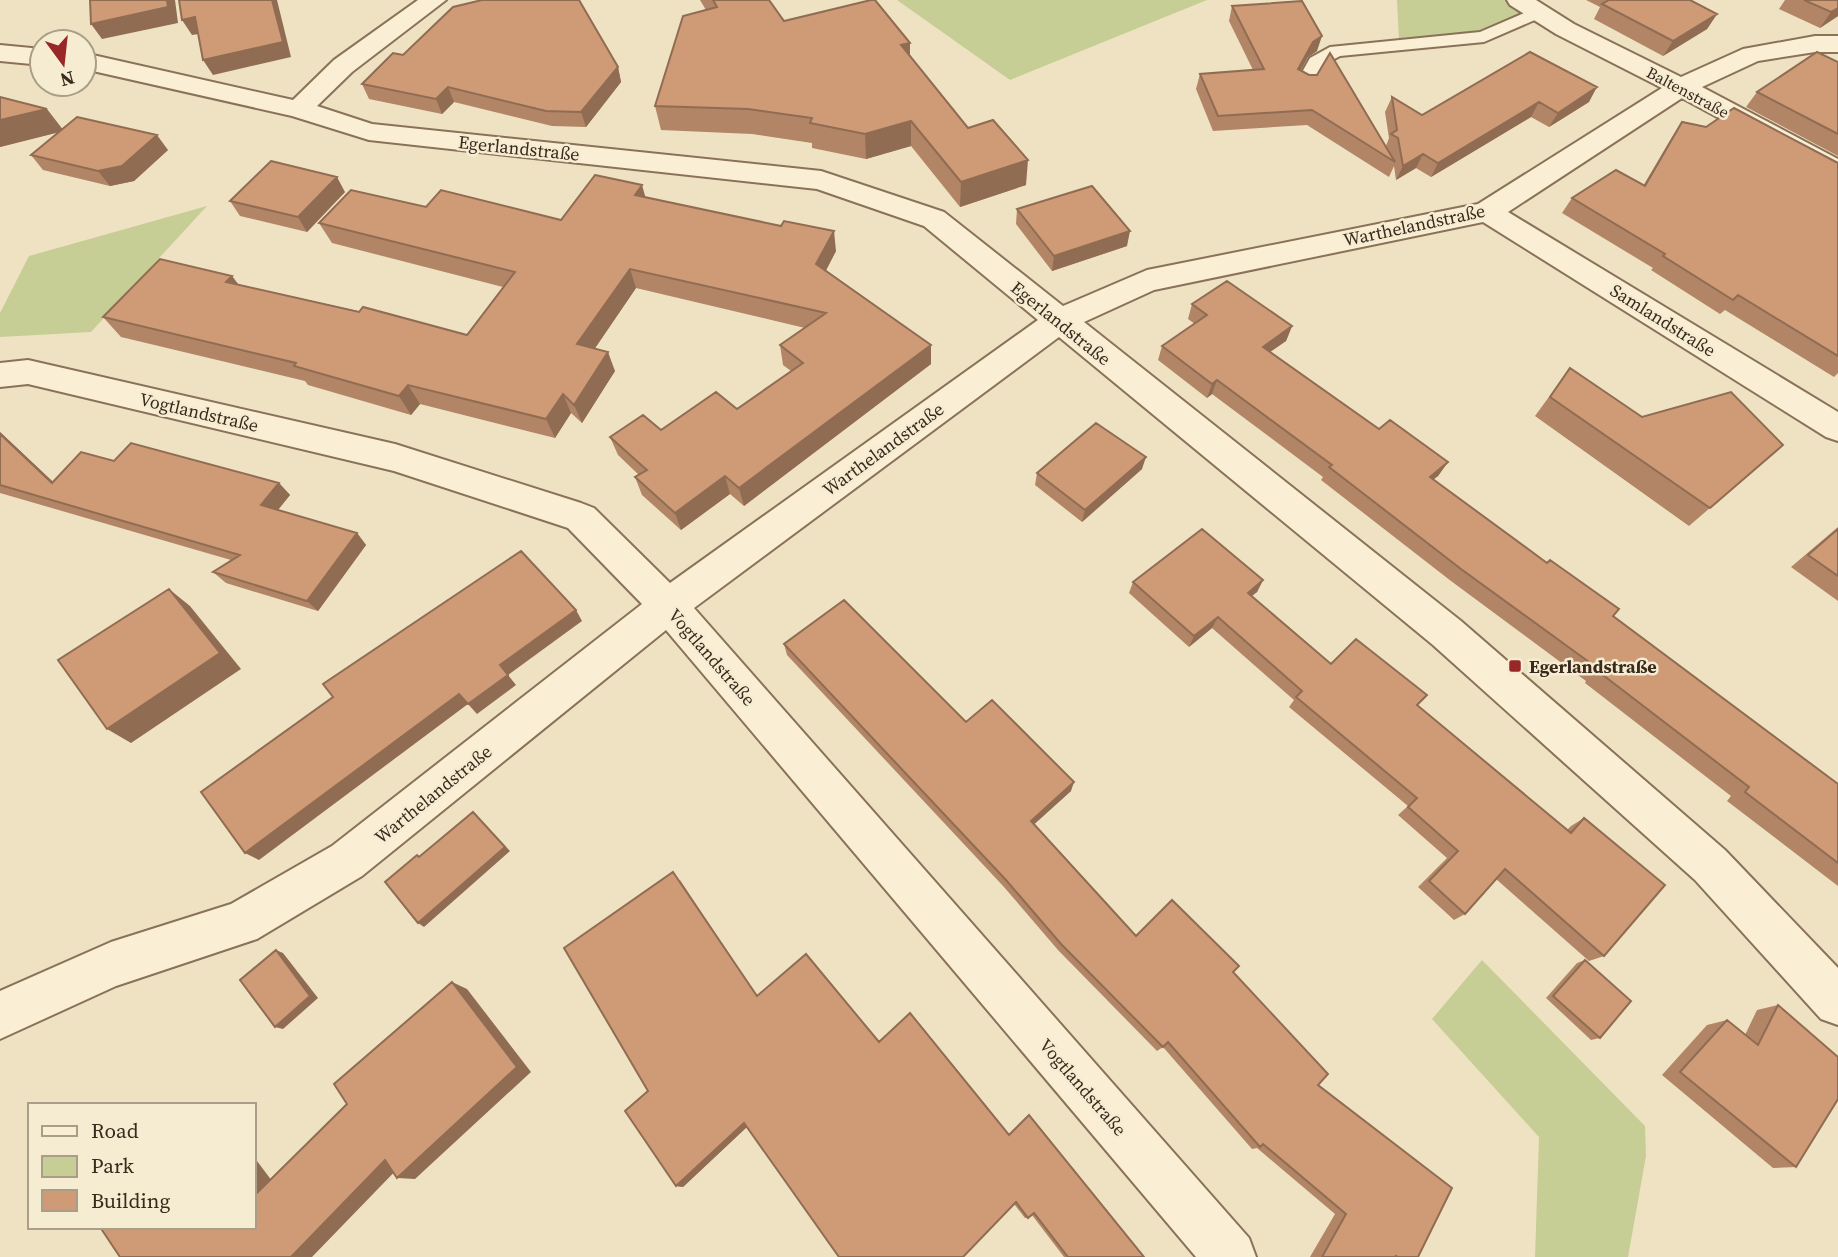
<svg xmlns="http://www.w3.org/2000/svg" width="1838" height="1257" font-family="'Source Serif 4',serif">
<rect width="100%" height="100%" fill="#efe2c2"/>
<path fill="#c7ce95" d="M897,0H1207L1010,80Z
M1397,0H1517L1528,11L1480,33L1399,41Z
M207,206L91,332L0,337V313L29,256Z
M1482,960L1645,1126L1646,1156L1628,1257H1535L1539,1137L1432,1019Z"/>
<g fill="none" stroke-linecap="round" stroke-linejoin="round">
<defs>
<path id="service" d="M1538,7L1544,8L1546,12L1544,16L1484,42L1340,56L1323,65L1311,87L1305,88L1296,83L1310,58L1330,47L1480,32Z"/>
<path id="minor" d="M418,0H446L352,72L317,106L372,124L821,171L944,212L1063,306L1147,270L1478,204L1662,88L1556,34L1510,5L1507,0H1536L1574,24L1681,77L1743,49L1815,36H1838V52H1815L1758,61L1702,87L1838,159V180L1828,177L1682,98L1508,212L1838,412V441L1826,437L1483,222L1154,290L1084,322L1461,621L1725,850L1838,968V1025L1821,1019L1695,880L1433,645L1059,337L694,608L1249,1238L1256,1257H1196L666,630L362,876L257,939L116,986L0,1039V991L111,942L231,904L332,846L642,604L568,528L394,471L28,384L0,387V363L28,360L395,444L581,503L594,508L670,583L1038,320L924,226L817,189L369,140L292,116L84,69V53L293,100L334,60Z
M0,45L42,49V65L0,61Z"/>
</defs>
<use href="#service" stroke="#897258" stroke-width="4"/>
<use href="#minor" stroke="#897258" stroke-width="4"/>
<use href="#service" fill="#faefd5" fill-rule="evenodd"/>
<use href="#minor" fill="#faefd5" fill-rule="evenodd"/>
</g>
<path fill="#b18565" d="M700,0H769L784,21L910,43V56L968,128L1026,185L960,207L911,146L866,159L812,148V143L752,134L661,130L655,106L706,10Z
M1586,0H1690L1717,14L1707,29L1663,56L1594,19L1600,7Z
M1785,0H1838V16L1820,28L1779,9Z
M1232,6L1317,51L1308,57L1301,70L1386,146L1389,138L1385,112L1392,97L1422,115L1530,52L1589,102L1549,127L1531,117L1431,177L1416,168L1396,180L1394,166L1389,177L1307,125L1213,131L1196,89L1200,74L1253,70L1229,21Z
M403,55L618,67L621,82L586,127L552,126L454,102L442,114L369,99L362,84Z
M1838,62V156L1746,107L1757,92Z
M0,97L63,129L168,150L134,181L110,186L43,170L31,155L58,132L0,147Z
M1682,122L1838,163V373L1834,377L1725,310L1720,314L1651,270L1653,268L1562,213L1572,198L1643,186L1672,137Z
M345,192L307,232L240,216L230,201Z
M645,197L836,251L826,270L931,345V364L744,506L730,494L681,530L642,495L635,477L639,475L618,455L610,437L661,430L737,409L791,371L783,365L780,345L805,328L636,288L595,348L615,371L582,423L571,413L555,438L420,404L411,415L308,385L305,381L121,337L103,317L232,276L239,285L467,335L503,287L332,243L319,223L426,207L561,220Z
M1017,209L1127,246L1052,271L1016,224Z
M1192,304L1292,326L1286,341L1270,352L1379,429L1448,462L1438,476L1433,479L1613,616L1838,784V886L1727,801L1731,796L1585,683L1586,681L1451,581L1321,480L1323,477L1212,394L1207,398L1158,360L1162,346L1195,324L1188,319Z
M1570,368L1642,417L1783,445L1689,526L1535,416Z
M0,432L53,482L114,461L279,483L290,495L278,510L357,533L366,545L318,611L226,583L213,572L231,560L0,493Z
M1142,469L1082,522L1035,485L1037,473Z
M1838,527V601L1791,567Z
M1263,580L1257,592L1251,596L1331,664L1417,705L1567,830L1571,826L1584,818L1604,956L1589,961L1496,879L1465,914L1454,920L1418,887L1447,858L1398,815L1408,806L1289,707L1294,700L1212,628L1189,647L1129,593L1133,582Z
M784,644L966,722L1071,791L1034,824L1136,936L1233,972L1318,1085L1418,1257H1310L1335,1214L1257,1148L1252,1149L1163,1047L1157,1051L1058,950L1004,887L787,655Z
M680,880L757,996L879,1042L1008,1134L1144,1257H1064L1032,1215L1028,1218H1025L1014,1204L747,1127L683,1187L676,1186L648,1091Z
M1585,960L1600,1038L1591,1040L1546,998L1577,963Z
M1778,1005L1796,1167L1773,1168L1662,1075L1707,1025L1727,1020L1745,1035L1757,1010Z"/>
<path fill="#906c53" d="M167,0H175L178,23L102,39L91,24Z
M272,0H277L291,57L213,75L203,60Z
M1838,8V16L1820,28L1831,12Z
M1717,14L1707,29L1663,56L1673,41Z
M195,17L205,33L192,35L182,20Z
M1322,36L1317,51L1308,57L1293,84L1298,69L1313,42Z
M910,43V68L901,45Z
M618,67L621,82L586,127L581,112Z
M448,87L454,102L442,114L436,99Z
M1597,87L1589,102L1549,127L1558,113Z
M1539,102L1531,117L1431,177L1438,163Z
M47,109L64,131L0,147V120Z
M911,121V146L866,159L865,134Z
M157,135L168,150L134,181L110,186L98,171Z
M1423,154L1416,168L1396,180L1403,166Z
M1028,160L1026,185L960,207L961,182Z
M337,177L345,192L307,232L298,217Z
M642,185L648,206L635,195Z
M834,231L836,251L819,284L816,264Z
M1130,231L1127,246L1052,271L1054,256Z
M630,269L636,288L585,363L577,344Z
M232,276L246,296L226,282Z
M1292,326L1286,341L1257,361L1263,347Z
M931,345V364L744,506L739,488Z
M608,352L615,371L582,423L574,405Z
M1217,380L1212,394L1207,398L1212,384Z
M408,385L420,404L411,415L399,396Z
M563,394L571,413L555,438L546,419Z
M0,432L67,495L52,483L0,434Z
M1146,457L1142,469L1082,522L1085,510Z
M1448,462L1438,476L1420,490L1430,477Z
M725,476L730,494L681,530L675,513Z
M279,483L290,495L272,517L261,505Z
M357,533L366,545L318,611L307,601Z
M1263,580L1257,592L1242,604L1248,593Z
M169,589L190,606L241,669L131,743L107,729Z
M576,610L582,621L508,675L516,685L477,714L468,704L259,860L245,853L459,694Z
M1218,617L1212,628L1189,647L1194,636Z
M1074,782L1071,791L1029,829L1031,821Z
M473,812L510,851L424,927L418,923Z
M276,950L283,953L318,998L283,1029L275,1027Z
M452,982L467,989L531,1072L415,1179L397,1178Z
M744,1123L749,1125L683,1187L676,1186Z
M254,1157L281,1193H257L254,1188Z
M385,1160L404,1162L312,1257H291Z"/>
<path fill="#ce9b76" stroke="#906c53" stroke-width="2" d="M90,0H167L168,7L91,24Z
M179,0H272L283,42L203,60L195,17L182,20Z
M482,0H579L618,67L581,112L546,111L448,87L436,99L362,84L393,53L403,55L453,7Z
M713,0H769L784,21L871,0H875L910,43L901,45L968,128L993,120L1028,160L961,182L911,121L865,134L810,123L812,118L748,109L655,106L683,16L717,7Z
M1609,0H1690L1717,14L1673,41L1602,4Z
M1804,0H1838V8L1831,12Z
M1302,1L1322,36L1313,42L1298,69L1309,75H1317L1330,53L1395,162L1312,110L1218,116L1200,74L1264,69L1232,6Z
M1530,52L1597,87L1558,113L1539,102L1438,163L1423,154L1403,166L1398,138L1391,134L1397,130L1392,97L1422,115Z
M1817,52L1838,62V134L1757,92Z
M0,97L47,109L0,120Z
M1734,108L1838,163V356L1738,295L1733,300L1663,256L1665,254L1572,198L1616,170L1645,186L1682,122L1706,127Z
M77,117L157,135L122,166L98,171L31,155Z
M271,161L337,177L298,217L230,201Z
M595,175L642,185L635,195L781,226L784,221L834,231L816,264L931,345L739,488L725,476L675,513L635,477L647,470L610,437L643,415L661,430L716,392L737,409L803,363L780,345L826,313L630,269L577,344L608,352L574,405L563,394L546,419L408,385L399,396L294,366L296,363L103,317L160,259L232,276L226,282L359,312L363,307L467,335L515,272L319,223L351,190L426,207L441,190L561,220Z
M1092,186L1130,231L1054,256L1017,209Z
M1227,281L1292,326L1263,347L1379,429L1390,420L1448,462L1430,477L1547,563L1550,560L1619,609L1613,616L1838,784V863L1745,792L1749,787L1599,672L1600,670L1461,569L1329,467L1332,465L1217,380L1212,384L1162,346L1207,315L1192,304Z
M1570,368L1642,417L1731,392L1783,445L1710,508L1550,397Z
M1096,423L1146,457L1085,510L1037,473Z
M0,434L52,483L81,452L114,461L131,443L279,483L261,505L357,533L307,601L213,572L240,555L0,485Z
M1202,529L1263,580L1248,593L1331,664L1356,639L1427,695L1417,705L1571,833L1584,818L1665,885L1604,956L1505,869L1465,914L1429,881L1458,851L1408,807L1417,798L1296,697L1302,691L1218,617L1194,636L1133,582Z
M1838,529V576L1808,555Z
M521,551L576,610L500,665L508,675L468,704L459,694L245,853L201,792L333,697L323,684Z
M169,589L220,653L107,729L58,660Z
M844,600L966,722L992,700L1074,782L1031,821L1136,936L1172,900L1239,966L1233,972L1328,1074L1318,1085L1452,1188L1418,1257H1398L1396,1256V1257H1322L1346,1214L1263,1144L1260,1147L1168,1042L1163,1047L1061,944L1006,880L784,644Z
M473,812L505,847L418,923L385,882L417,855L419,857Z
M673,872L757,996L806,954L879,1042L910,1013L1009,1135L1029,1115L1144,1257H1068L1034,1213L1028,1218L1016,1202L963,1257H839L744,1123L676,1186L625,1111L648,1091L564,948Z
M276,950L310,996L275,1027L240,980Z
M1585,960L1631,1001L1600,1038L1553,996Z
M452,982L517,1067L397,1178L385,1160L291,1257H120L100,1227H254V1188L257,1193L347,1104L334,1084Z
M1778,1005L1838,1057V1099L1796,1167L1680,1072L1727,1020L1758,1045Z"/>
<rect fill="#9a2728" stroke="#f6ecd1" stroke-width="2.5" x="1508" y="659" width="14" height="14" rx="3.5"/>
<g text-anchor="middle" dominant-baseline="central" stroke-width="5" stroke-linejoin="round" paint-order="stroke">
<g font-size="16" fill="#392a1d" stroke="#f6ecd1">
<text transform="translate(1688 92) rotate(28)">Baltenstraße</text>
</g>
<g font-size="18" fill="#392a1d" stroke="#f6ecd1">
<text transform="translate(519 148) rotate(6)">Egerlandstraße</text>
<text transform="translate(1414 225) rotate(-12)">Warthelandstraße</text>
<text transform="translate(1663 320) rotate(32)">Samlandstraße</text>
<text transform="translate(1061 323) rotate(39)">Egerlandstraße</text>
<text transform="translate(199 412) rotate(13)">Vogtlandstraße</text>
<text transform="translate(883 449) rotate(-36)">Warthelandstraße</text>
<text transform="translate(712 657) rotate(49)">Vogtlandstraße</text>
<text transform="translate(433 794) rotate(-39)">Warthelandstraße</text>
<text transform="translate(1083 1087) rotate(49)">Vogtlandstraße</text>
</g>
<g font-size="18" font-weight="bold" fill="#392a1d" stroke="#f6ecd1" text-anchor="start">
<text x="1529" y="666">Egerlandstraße</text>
</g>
</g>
<rect x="28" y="1103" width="228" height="126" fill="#f6ecd1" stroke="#aa9e89" stroke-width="2"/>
<rect x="42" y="1126" width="35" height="10" fill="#faefd5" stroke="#aa9e89" stroke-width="2"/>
<text x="91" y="1138" font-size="21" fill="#392a1d">Road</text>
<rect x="42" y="1156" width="35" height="21" fill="#c7ce95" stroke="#aa9e89" stroke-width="2"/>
<text x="91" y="1173" font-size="21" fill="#392a1d">Park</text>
<rect x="42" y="1190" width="35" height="21" fill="#ce9b76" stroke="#aa9e89" stroke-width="2"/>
<text x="91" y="1208" font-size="21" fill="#392a1d">Building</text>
<g transform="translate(63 63) rotate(165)"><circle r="33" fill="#f6ecd1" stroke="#aa9e89" stroke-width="2"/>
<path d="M0-5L12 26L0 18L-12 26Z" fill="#9a2728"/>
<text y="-10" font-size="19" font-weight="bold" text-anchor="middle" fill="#392a1d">N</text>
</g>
</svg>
